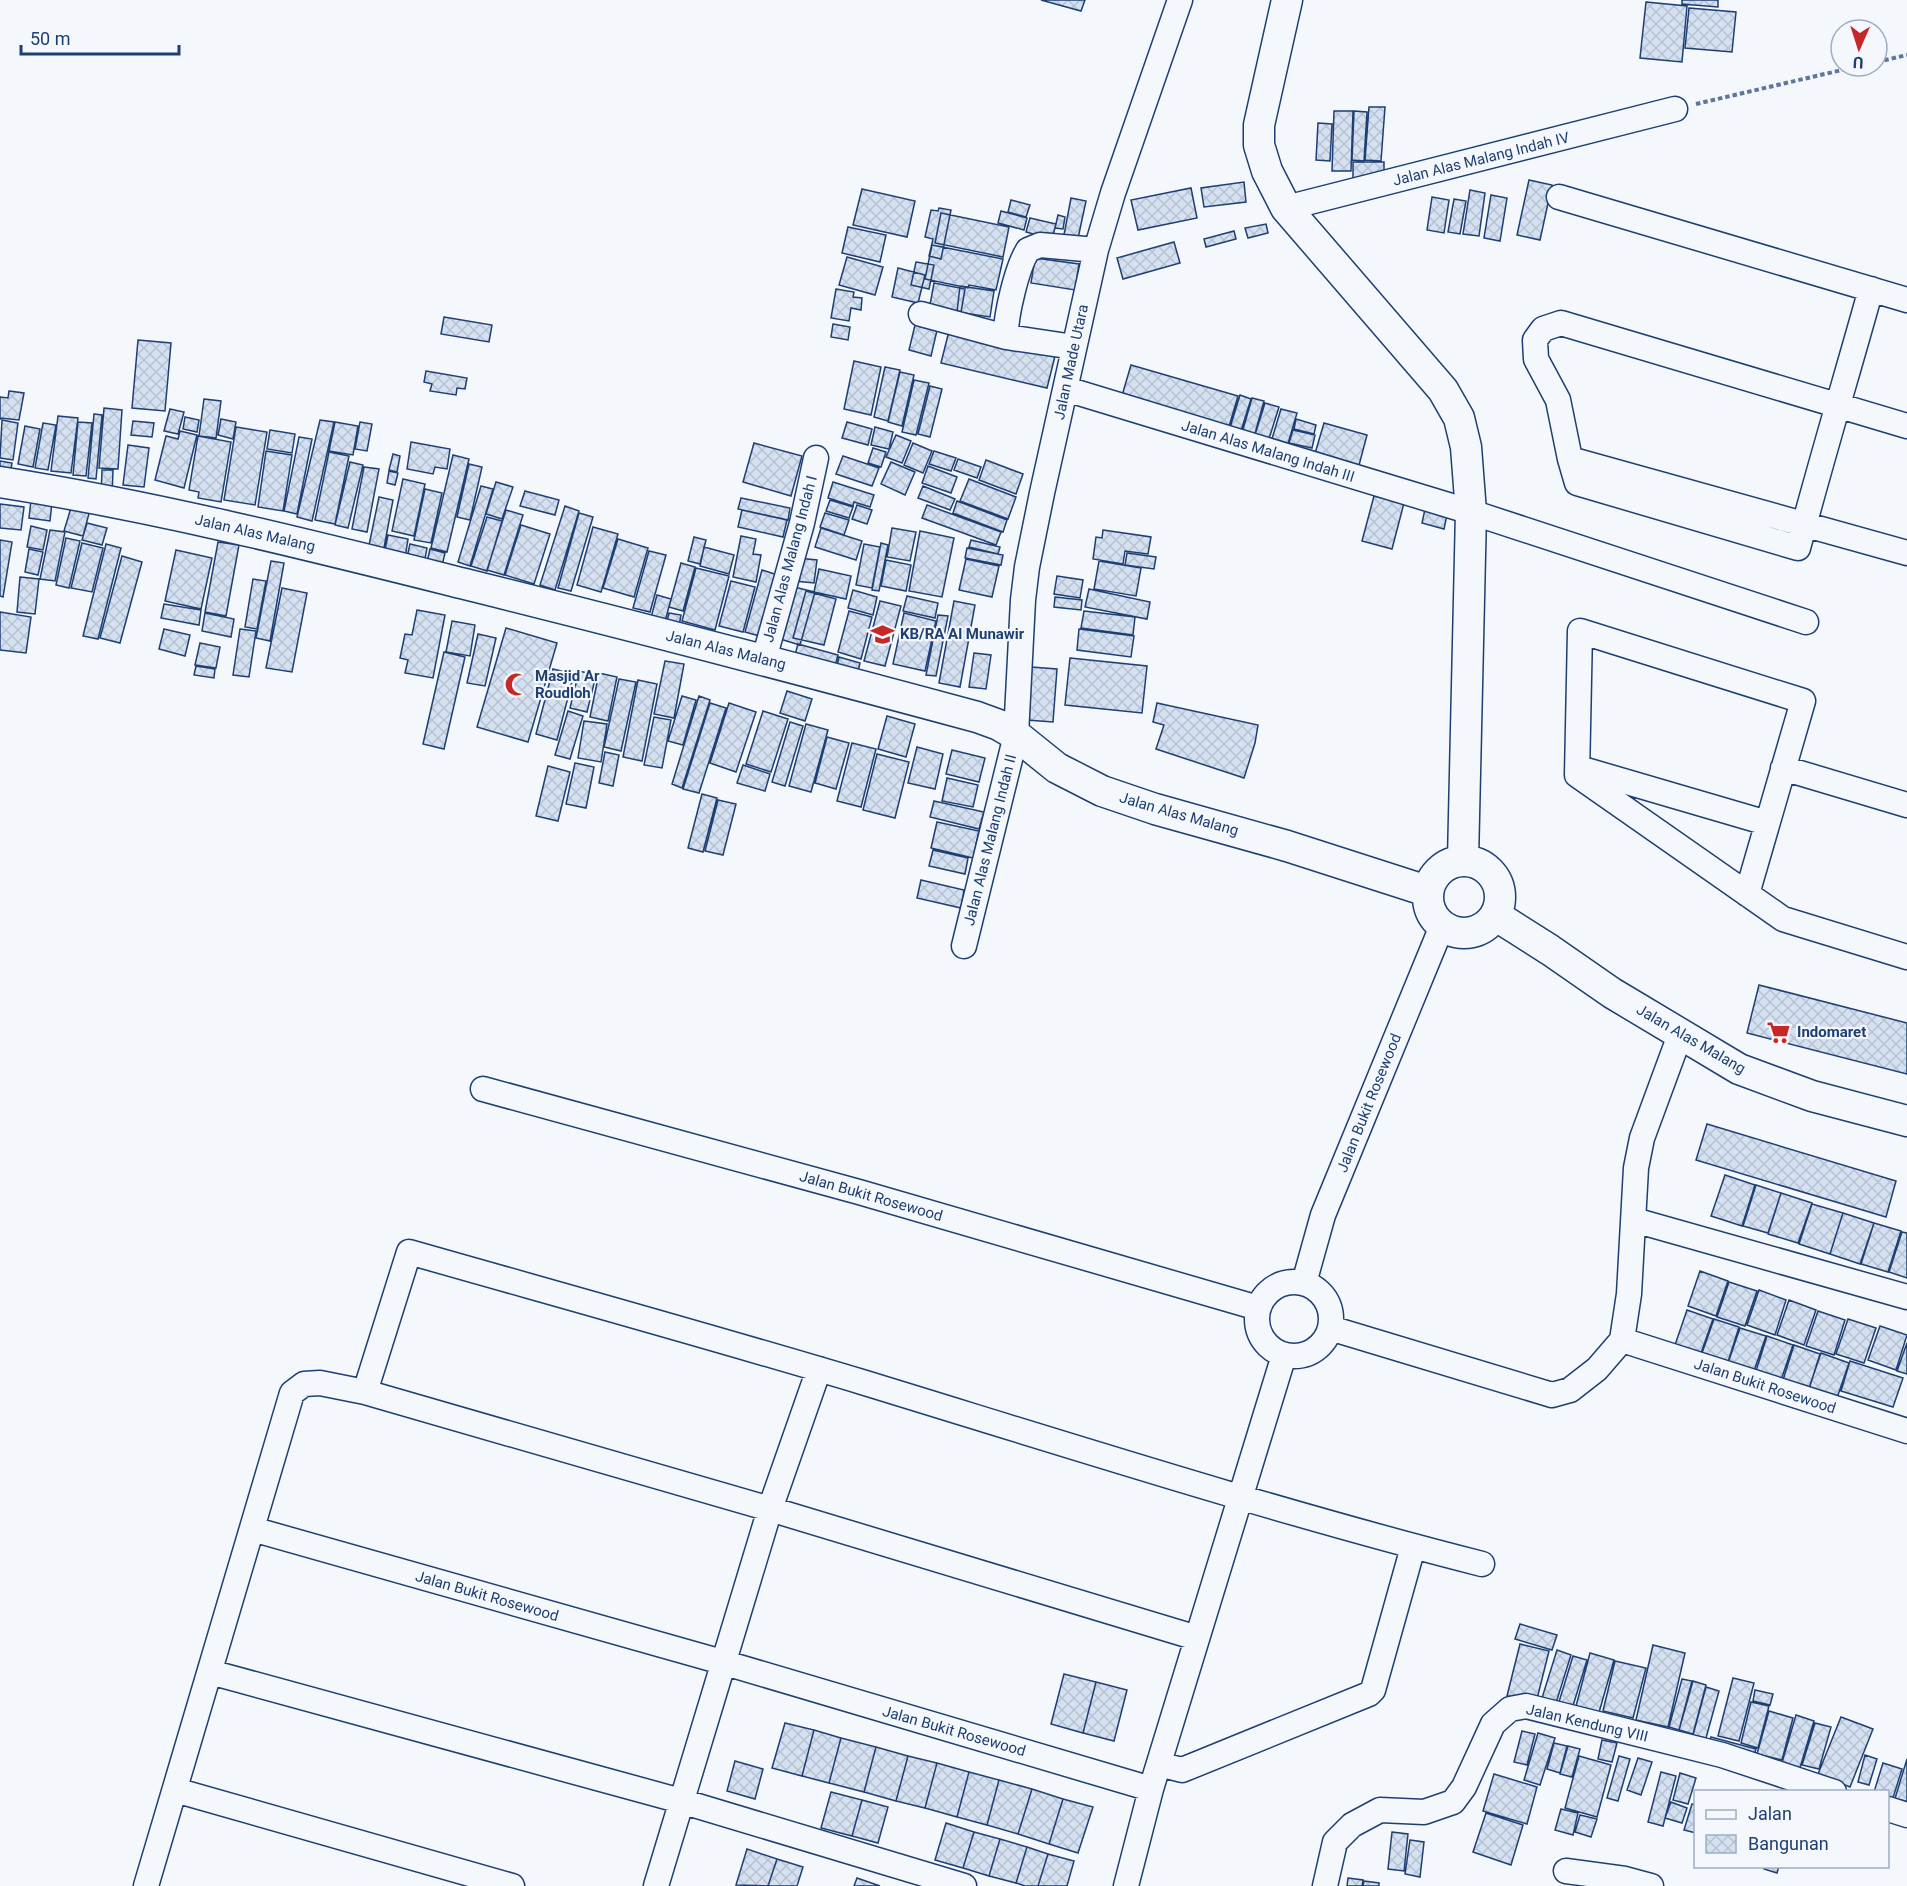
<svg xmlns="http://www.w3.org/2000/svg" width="1907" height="1886" font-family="Roboto,sans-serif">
<defs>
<pattern id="building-cross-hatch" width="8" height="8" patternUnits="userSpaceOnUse" patternTransform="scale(1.5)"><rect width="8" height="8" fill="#d5e0f0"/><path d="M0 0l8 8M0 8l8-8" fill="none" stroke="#b6c1d1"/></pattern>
</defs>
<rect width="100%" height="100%" fill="#f4f7fb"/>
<path fill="url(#building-cross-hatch)" stroke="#1d3f73" stroke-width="1.5" d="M1041,0H1085L1081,11Z
M1682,0H1718V7L1682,4Z
M1646,2L1687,6L1682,62L1640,58Z
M1689,8L1736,12L1732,52L1685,48Z
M1369,107H1385L1381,161L1365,160Z
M1334,111H1353L1351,171H1332Z
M1354,111L1367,112L1364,161L1352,160Z
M1318,123L1332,124L1330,161L1316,160Z
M1353,162H1384V182H1353Z
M1529,180L1552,185L1540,240L1517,235Z
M1244,182L1246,202L1204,207L1201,188Z
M1191,188L1197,218L1138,230L1131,200Z
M862,189L915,201L907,237L853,225Z
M1470,190L1485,193L1479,236L1463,234Z
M1491,195L1507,198L1500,241L1484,238Z
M1432,197L1449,200L1444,233L1427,230Z
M1071,198L1086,201L1077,243L1063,240Z
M1454,199L1466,201L1460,234L1448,232Z
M1011,200L1030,205L1026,217L1008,212Z
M939,208L951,210L941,259L929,256L933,239L925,237L931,210L938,211Z
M1001,211L1027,218L1024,230L998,223Z
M941,213L1009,227L1003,257L935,243Z
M1058,215L1065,217L1063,229L1055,228Z
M1030,218L1056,224L1052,239L1026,232Z
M1266,224L1268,233L1248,238L1245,228Z
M848,227L886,235L880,262L842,253Z
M1234,231L1236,239L1206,247L1204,239Z
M1174,242L1180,263L1123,279L1117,258Z
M932,245L1003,259L996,290L969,285L968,288L925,279Z
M847,257L883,267L875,295L839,285Z
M1035,258L1079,264L1075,290L1031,283Z
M916,262L934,265L929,289L911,285Z
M898,268L925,275L918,303L892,297Z
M934,283L965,289L961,312L930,305Z
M960,286L994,291L990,317L957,312Z
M836,289L854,292L853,297L862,298L861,310L851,308L849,321L831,318Z
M444,317L492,325L489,342L441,334Z
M916,321L938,326L931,356L909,350Z
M833,324L850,327L848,340L831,337Z
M950,327L1056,352L1047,388L941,363Z
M138,340L171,343L165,411L132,408Z
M854,361L881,367L871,415L844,409Z
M1131,365L1238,396L1228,430L1121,399Z
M885,367L900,370L888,421L874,417Z
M426,371L467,378L465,389L457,388L456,395L430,391L432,384L424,382Z
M900,372L914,375L902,426L888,422Z
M914,380L929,383L916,435L902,432Z
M930,386L942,389L930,437L918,434Z
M9,391L24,393L19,420L0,418V420V397L8,398Z
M1240,395L1251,399L1240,434L1229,431Z
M1252,398L1264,401L1254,437L1242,433Z
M204,399L221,401L216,438L199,436Z
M1265,403L1279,407L1268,442L1254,438Z
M104,408L122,410L118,469L99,468Z
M170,409L184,412L178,434L164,431Z
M1281,409L1297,413L1287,447L1271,442Z
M94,414L102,415L96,479L88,478Z
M58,416L78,418L71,473L51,471Z
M185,417L199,420L197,432L183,429Z
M221,419L236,422L233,439L218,435Z
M1296,419L1316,425L1314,434L1294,429Z
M2,420L18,423L13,460L0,458Z
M320,420L334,422L312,521L297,517Z
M133,421L154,423L152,437L131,435Z
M78,422L92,423L86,476L73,475Z
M335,422L358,426L353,455L329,451Z
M360,422L372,424L367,451L355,449Z
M847,422L872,429L868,445L842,438Z
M43,423L56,425L48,470L35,468Z
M1324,423L1367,435L1358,469L1314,457Z
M25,426L40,429L33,467L18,464Z
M236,427L267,432L255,505L224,500Z
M875,427L893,432L889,449L871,445Z
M270,430L295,434L292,453L267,449Z
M1293,430L1315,435L1312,448L1289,443Z
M180,431L197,435L184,488L155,480L166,436L178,439Z
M896,435L911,441L902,463L886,457Z
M198,436L231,442L221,502L198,498L199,492L189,490Z
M299,437L312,439L297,514L284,511Z
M411,442L450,449L447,469L435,467L433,474L407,469Z
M754,443L802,456L791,496L743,482Z
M913,443L932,451L923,473L904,465Z
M128,445L149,448L144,487L123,485Z
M873,448L886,452L881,467L868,463Z
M266,451L292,455L283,511L258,507Z
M934,451L956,458L951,471L929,464Z
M329,452L349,456L335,524L315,520Z
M393,454L400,456L397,472L389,470Z
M453,455L469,459L447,552L431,548Z
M843,456L879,468L872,486L836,474Z
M958,459L981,467L977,478L954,470Z
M986,460L1023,474L1016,494L979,480Z
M0,461L12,463L9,480L0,479Z
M350,462L363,465L348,528L335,525Z
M891,462L915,472L905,495L881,484Z
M469,464L482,467L470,520L457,517Z
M928,466L957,477L951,493L922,483Z
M364,467L379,469L367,532L352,529Z
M102,470H113L112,497L101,496Z
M389,471L398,473L395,485L387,483Z
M403,479L425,484L414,536L392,531Z
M969,479L1016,497L1008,519L960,501Z
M496,482L513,487L502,519L486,514Z
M833,482L874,495L870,507L854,502L853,506L828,498Z
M481,486L493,489L470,566L458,562Z
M923,486L955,499L950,510L918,498Z
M425,489L442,493L431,543L414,540Z
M525,491L559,500L555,515L520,506Z
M1374,496L1404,503L1392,549L1362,541Z
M379,497L393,500L383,553L368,550Z
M741,498L790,508L788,520L738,509Z
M31,500L52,502L50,521L29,518Z
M830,500L853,507L849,518L826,511Z
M73,501L91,506L83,536L64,531Z
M957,501L1007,520L1003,532L953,513Z
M0,504L24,507L21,530L0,528Z
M857,505L872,510L867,524L852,519Z
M927,505L1001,532L996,545L922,518Z
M565,506L579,511L555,590L540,585Z
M1425,509L1447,515L1444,529L1422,523Z
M506,510L523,515L504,575L487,570Z
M742,510L787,520L783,537L738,527Z
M579,513L593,517L571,591L558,588Z
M825,513L849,520L844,535L820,527Z
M487,517L502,521L487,571L471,566Z
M87,523L107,528L102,545L82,540Z
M521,525L550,534L534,584L505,575Z
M31,526L47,530L43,550L27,547Z
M593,527L618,534L601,592L577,585Z
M821,528L862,541L856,560L815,547Z
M892,528L916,532L910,561L887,557Z
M50,530L65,532L55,581L40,579Z
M1103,530L1151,537L1148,554L1125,551L1123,564L1093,559L1096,537L1102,538Z
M920,531L954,538L942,597L909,591Z
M388,535L408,539L404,564L383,560Z
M741,536L756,539L753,554L761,555L756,582L733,577Z
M694,537L706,540L700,564L688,561Z
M66,538L80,541L69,588L56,585Z
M618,539L648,548L634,597L603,588Z
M0,540L12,542L3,597L0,596Z
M971,540L1000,547L998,554L969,547Z
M218,542L239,545L226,616L205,612Z
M82,543L103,548L92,592L71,588Z
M881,543L888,545L879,591L872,590Z
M106,544L121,548L98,639L83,636Z
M410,544L427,548L423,569L405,566Z
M864,544L880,547L872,588L856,585Z
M704,547L734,555L729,574L700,566Z
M967,548L1003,555L1001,565L965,558Z
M29,549L43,552L38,575L25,572Z
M430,549L445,553L440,574L425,571Z
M176,550L212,558L201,609L165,601Z
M649,551L666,555L650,612L633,608Z
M1127,553L1156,557L1154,569L1125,565Z
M122,556L142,562L120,643L100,638Z
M798,558L817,560L814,583L795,581Z
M966,559L999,566L992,597L959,590Z
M886,560L911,565L906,591L881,586Z
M271,561L284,563L270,641L256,638Z
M1099,561L1141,568L1136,596L1094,589Z
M681,563L695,567L683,611L669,607Z
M696,568L729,576L715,630L682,621Z
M819,569L851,576L846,599L814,592Z
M762,570L781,576L763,637L745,632Z
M1057,576L1083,580L1080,598L1054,594Z
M20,577L39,579L35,614L17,612Z
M253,579L266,581L257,629L245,627Z
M731,581L755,587L743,632L719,626Z
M794,587L815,592L800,645L780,639Z
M282,588L307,593L292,672L266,668Z
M1089,589L1150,602L1147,619L1085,607Z
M853,590L877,597L873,615L848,608Z
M806,591L836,599L824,645L793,638Z
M657,595L671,599L663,629L649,625Z
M907,596L938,603L935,618L903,611Z
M1055,597L1082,600L1081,610L1054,607Z
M880,601L901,606L885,666L864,661Z
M954,601L975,605L960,687L939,683Z
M164,604L201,610L199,625L161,618Z
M417,610L445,615L433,678L405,673L408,660L400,658L405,634L412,635Z
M849,611L872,617L861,659L838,652Z
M1084,611L1135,617L1133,635L1081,628Z
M0,612L31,617L26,653L0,650Z
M205,613L234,619L231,637L202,631Z
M669,613L681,615L678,632L665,629Z
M904,613L936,621L925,671L893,664Z
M938,615L948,616L936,676L926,675Z
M452,621L475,625L470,656L446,652Z
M506,628L557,643L528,742L477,727Z
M164,629L190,635L185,656L159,649Z
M240,629L256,631L249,677L233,675Z
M1079,629L1134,636L1131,657L1077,650Z
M478,634L496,638L485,686L467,683Z
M200,643L220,647L216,668L195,665Z
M798,644L838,655L832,677L792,666Z
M444,652L465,657L444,749L423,744Z
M974,653L991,655L986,689L969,687Z
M839,657L860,663L856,681L835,675Z
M1070,658L1147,666L1142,713L1065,705Z
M665,661L684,664L674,718L654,714Z
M196,666L215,669L214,678L194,675Z
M1031,667L1057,669L1053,722L1027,720Z
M553,669L574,674L557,740L536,734Z
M579,671L596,675L587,712L570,708Z
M599,673L617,677L608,721L590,717Z
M619,679L636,682L621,751L604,747Z
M638,680L657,684L642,761L623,757Z
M787,691L812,699L805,721L780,713Z
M682,696L696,700L683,745L668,741Z
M699,696L710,700L682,788L672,784Z
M710,703L726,708L699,793L683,789Z
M729,703L756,712L736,772L710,763Z
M1157,703L1258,725L1255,743L1244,778L1156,749L1164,725L1153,722Z
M568,711L583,716L570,759L555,755Z
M763,711L788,719L771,772L746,764Z
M887,716L915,724L906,757L878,749Z
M654,717L671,720L662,768L644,765Z
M584,721L607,724L601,762L578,758Z
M790,722L803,726L785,786L772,782Z
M806,724L828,730L811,792L789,786Z
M827,737L849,743L836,789L815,783Z
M852,743L876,749L861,807L837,801Z
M917,747L943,754L935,789L908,783Z
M952,750L985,758L979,782L946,774Z
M605,752L619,755L613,786L599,783Z
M877,754L909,762L895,818L863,810Z
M575,763L594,767L586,808L566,804Z
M743,765L770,774L765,791L737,783Z
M548,766L570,772L558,821L536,816Z
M947,778L978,785L973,807L942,801Z
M702,794L717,798L703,852L688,848Z
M718,800L736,804L723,855L705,851Z
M934,801L984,812L979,829L930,817Z
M937,822L979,831L973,858L931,848Z
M933,850L968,858L965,874L929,866Z
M921,880L964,890L961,908L917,898Z
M1759,985L1907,1023V1074L1747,1033Z
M1707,1124L1896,1181L1886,1217L1696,1160Z
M1725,1175L1755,1185L1742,1226L1711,1216Z
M1756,1185L1781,1193L1768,1233L1743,1226Z
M1781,1193L1812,1203L1798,1243L1768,1234Z
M1812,1204L1843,1213L1830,1254L1799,1244Z
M1843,1213L1874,1223L1860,1264L1830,1254Z
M1874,1223L1901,1231L1888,1272L1861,1264Z
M1902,1232L1907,1233V1278L1889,1272Z
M1700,1271L1728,1281L1716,1316L1688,1306Z
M1729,1282L1757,1291L1745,1326L1717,1317Z
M1759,1290L1786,1300L1775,1335L1747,1325Z
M1789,1300L1816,1310L1804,1345L1777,1335Z
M1687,1310L1713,1319L1701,1353L1675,1345Z
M1818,1311L1845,1320L1834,1355L1806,1346Z
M1714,1319L1739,1327L1728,1362L1702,1353Z
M1848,1319L1876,1328L1864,1363L1836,1354Z
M1880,1326L1907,1335L1896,1370L1868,1360Z
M1740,1328L1766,1336L1754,1371L1728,1363Z
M1767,1336L1793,1345L1781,1380L1756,1371Z
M1907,1343V1374L1897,1371Z
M1794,1345L1820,1354L1809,1389L1783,1380Z
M1821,1353L1849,1363L1837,1398L1809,1388Z
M1850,1361L1903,1378L1893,1407L1841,1391Z
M1520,1624L1557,1635L1552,1650L1515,1639Z
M1520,1644L1549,1651L1536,1703L1507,1696Z
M1653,1645L1685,1653L1668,1727L1636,1720Z
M1557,1650L1571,1655L1556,1703L1542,1698Z
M1590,1653L1614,1660L1598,1716L1575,1710Z
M1573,1656L1587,1660L1572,1709L1558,1705Z
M1615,1661L1646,1668L1633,1718L1603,1711Z
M1064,1674L1096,1682L1083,1733L1051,1724Z
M1733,1678L1754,1683L1739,1741L1718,1736Z
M1682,1679L1692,1681L1679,1730L1669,1727Z
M1693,1681L1706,1685L1693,1734L1679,1730Z
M1096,1682L1127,1690L1114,1741L1083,1733Z
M1706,1687L1719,1691L1706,1738L1693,1735Z
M1755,1690L1773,1694L1770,1705L1753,1701Z
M1751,1702L1769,1706L1758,1748L1741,1743Z
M1769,1711L1793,1718L1782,1760L1757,1754Z
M1796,1715L1814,1721L1799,1771L1781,1766Z
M1841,1717L1873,1729L1850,1787L1818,1774Z
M785,1723L814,1730L802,1776L772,1768Z
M1815,1723L1831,1727L1819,1769L1802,1765Z
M814,1730L841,1738L829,1783L802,1776Z
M1522,1731L1535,1734L1527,1765L1514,1762Z
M1538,1733L1555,1738L1540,1785L1524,1780Z
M1711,1737L1756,1749L1754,1755L1709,1743Z
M841,1738L876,1747L864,1792L829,1783Z
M1602,1740L1617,1743L1612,1762L1598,1759Z
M1554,1743L1567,1746L1560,1773L1547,1769Z
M1568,1746L1580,1749L1572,1777L1560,1774Z
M876,1747L908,1756L896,1801L864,1792Z
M1865,1755L1877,1759L1869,1785L1858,1782Z
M908,1756L937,1763L925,1808L896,1801Z
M1579,1756L1611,1765L1597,1817L1565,1808Z
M1619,1756L1630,1759L1618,1801L1607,1798Z
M1638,1758L1652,1762L1641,1795L1627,1790Z
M1907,1759V1809L1893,1805Z
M735,1761L763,1769L755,1799L727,1791Z
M937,1763L969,1772L957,1817L925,1808Z
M1883,1763L1902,1769L1893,1798L1888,1796V1792H1874Z
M969,1772L999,1780L987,1825L957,1817Z
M1661,1772L1676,1776L1663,1826L1648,1822Z
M1680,1773L1696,1778L1688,1804L1673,1800Z
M1494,1774L1537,1787L1527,1824L1483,1811Z
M999,1780L1032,1789L1018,1834L987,1825Z
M1032,1789L1063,1799L1049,1844L1018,1834Z
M831,1792L862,1800L852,1836L821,1828Z
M1063,1799L1093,1807L1078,1853L1049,1844Z
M862,1800L888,1807L878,1843L852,1836Z
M1671,1802L1687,1808L1682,1823L1665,1818Z
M1692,1804L1696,1805V1833L1684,1830Z
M1561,1809L1578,1813L1573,1835L1555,1830Z
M1486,1813L1523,1825L1511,1865L1473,1852Z
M1580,1815L1597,1819L1591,1837L1575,1832Z
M946,1823L974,1832L963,1868L935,1860Z
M974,1832L1000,1839L989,1876L963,1868Z
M1392,1832L1408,1834L1404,1871L1388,1869Z
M1000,1839L1027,1847L1016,1883L989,1876Z
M1410,1840L1424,1842L1420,1877L1405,1874Z
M1027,1847L1048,1854L1038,1886H1025L1016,1883Z
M747,1849L777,1859L768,1886L736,1885Z
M1048,1854L1074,1861L1067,1886H1038Z
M777,1859L803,1867L797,1886H768Z
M1764,1866H1779L1777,1873L1764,1869Z
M857,1878L880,1886H854Z
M1348,1878L1363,1880L1362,1886H1347Z
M1364,1881L1379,1883V1886H1363Z"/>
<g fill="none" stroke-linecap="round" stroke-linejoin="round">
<defs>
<path id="minor" d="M1559,197L1907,300
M1286,208L1675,109
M1871,289C1847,375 1821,461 1798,548L1577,483L1570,459L1558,400L1536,359L1535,340L1543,329L1561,323L1907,426
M921,314L1006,337L1074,347
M1006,337C1005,317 1017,267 1028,250L1040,245L1096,250
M1066,389L1471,512L1806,622
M1570,459L1907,553
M764,659L802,523L816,458
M1579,768L1767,823
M1783,768L1907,805
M1747,894L1803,701L1580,631L1577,775L1783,919L1907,957
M964,946L1016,735L1023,600L1027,567L1042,493L1096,250L1113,193L1180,0
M483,1089L859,1192L1258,1308
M1634,1220L1907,1297
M1257 1319a37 37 0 1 1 74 0a37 37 0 1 1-74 0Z
M1304,1283L1323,1215L1442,926
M1330,1328L1552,1395L1570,1390L1597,1369L1622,1340L1629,1294L1636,1168L1642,1138L1680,1035
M1622,1340L1907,1431
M365,1392L770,1509L1197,1638
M252,1529L722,1662L1151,1789
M210,1672L681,1801L964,1886
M1159,1764L1182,1770L1369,1694L1373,1690L1413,1547
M175,1790L512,1886
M1888,1809L1907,1815
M1566,1871L1625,1879L1651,1886
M146,1886L292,1393L304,1384L320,1383L365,1392L409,1252C560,1295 712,1337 862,1382C1068,1445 1274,1511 1482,1564
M656,1886L770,1509L819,1369
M1126,1886L1151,1789L1284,1355
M1325,1886L1335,1842L1352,1825L1380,1810L1424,1812L1453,1802L1464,1787L1493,1724L1510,1709L1526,1706L1722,1755L1834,1792"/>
<path id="major" d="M1287,0L1259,125V145L1267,171L1286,208L1443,390L1459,418L1466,447L1471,512L1463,860
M0,482C160,507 317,547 473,586C642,628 810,672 977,717L999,725L1016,735L1057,768L1102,791L1155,809L1287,846L1427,891
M1428 897a36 36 0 1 1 72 0a36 36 0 1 1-72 0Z
M1495,915L1550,950L1612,993L1739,1069L1812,1096L1907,1121"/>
</defs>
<use href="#minor" stroke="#1d3f73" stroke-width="27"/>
<use href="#major" stroke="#1d3f73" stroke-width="33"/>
<path stroke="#5e769c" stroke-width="4" stroke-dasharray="4.5 3" stroke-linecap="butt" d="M1877,62L1907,55
M1696,104L1859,66"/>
<use href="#minor" stroke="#f4f7fb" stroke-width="24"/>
<use href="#major" stroke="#f4f7fb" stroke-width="30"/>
</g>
<defs>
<symbol id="school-bare" viewBox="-9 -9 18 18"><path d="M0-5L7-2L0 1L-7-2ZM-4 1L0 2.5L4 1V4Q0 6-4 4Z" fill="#c62828" stroke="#f4f7fb" stroke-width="2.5" paint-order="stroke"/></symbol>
<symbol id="mosque-bare" viewBox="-9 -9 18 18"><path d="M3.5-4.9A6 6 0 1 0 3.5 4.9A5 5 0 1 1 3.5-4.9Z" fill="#c62828" stroke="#f4f7fb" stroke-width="2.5" paint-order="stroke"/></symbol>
<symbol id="supermarket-bare" viewBox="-9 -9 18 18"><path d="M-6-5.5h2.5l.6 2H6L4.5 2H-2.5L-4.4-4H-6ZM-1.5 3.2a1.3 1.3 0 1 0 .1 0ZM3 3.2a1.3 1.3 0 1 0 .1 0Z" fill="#c62828" stroke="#f4f7fb" stroke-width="2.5" paint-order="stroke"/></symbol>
</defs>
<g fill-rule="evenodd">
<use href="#school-bare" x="866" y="618" width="33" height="33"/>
<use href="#mosque-bare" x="500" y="668" width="33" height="33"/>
<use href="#supermarket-bare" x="1762" y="1016" width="33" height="33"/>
</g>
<g text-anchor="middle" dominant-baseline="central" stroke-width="4.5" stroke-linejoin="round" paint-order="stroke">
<g font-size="15" fill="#1d3f73" stroke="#f4f7fb">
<text transform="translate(1481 159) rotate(-14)">Jalan Alas Malang Indah IV</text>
<text transform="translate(1071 362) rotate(-78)">Jalan Made Utara</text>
<text transform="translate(1268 451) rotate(17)">Jalan Alas Malang Indah III</text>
<text transform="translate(255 533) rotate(13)">Jalan Alas Malang</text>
<text transform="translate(790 559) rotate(-75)">Jalan Alas Malang Indah I</text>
<text transform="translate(726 650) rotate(14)">Jalan Alas Malang</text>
<text transform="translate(1179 814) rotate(16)">Jalan Alas Malang</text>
<text transform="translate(990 840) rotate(-76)">Jalan Alas Malang Indah II</text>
<text transform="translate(1691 1039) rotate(30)">Jalan Alas Malang</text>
<text transform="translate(1369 1103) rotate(-68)">Jalan Bukit Rosewood</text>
<text transform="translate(871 1196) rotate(16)">Jalan Bukit Rosewood</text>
<text transform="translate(1765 1386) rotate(18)">Jalan Bukit Rosewood</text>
<text transform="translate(487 1596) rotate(16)">Jalan Bukit Rosewood</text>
<text transform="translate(1587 1723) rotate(13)">Jalan Kendung VIII</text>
<text transform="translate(954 1731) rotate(16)">Jalan Bukit Rosewood</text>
</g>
<g font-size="15" font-weight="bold" fill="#1d3f73" stroke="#f4f7fb" text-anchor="start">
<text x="900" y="634">KB/RA Al Munawir</text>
<text x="535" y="676">Masjid Ar<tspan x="535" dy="17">Roudloh</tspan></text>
<text x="1797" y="1032">Indomaret</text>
</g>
</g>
<rect x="1694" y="1790" width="195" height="78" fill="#f4f7fb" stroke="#9eadc5" stroke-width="1.5"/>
<rect x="1706" y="1810" width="30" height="9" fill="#f4f7fb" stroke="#9eadc5" stroke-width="1.5"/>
<text x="1748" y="1820" font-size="18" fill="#1d3f73">Jalan</text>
<rect x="1706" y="1835" width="30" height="18" fill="url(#building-cross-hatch)" stroke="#9eadc5" stroke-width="1.5"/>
<text x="1748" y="1850" font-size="18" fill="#1d3f73">Bangunan</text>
<g transform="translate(1859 48) rotate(183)"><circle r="28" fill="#f4f7fb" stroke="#9eadc5" stroke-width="1.5"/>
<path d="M0-4.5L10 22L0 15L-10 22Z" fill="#c62828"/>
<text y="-9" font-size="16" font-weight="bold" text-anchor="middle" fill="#1d3f73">U</text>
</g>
<path d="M21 45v9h158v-9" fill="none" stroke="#1d3f73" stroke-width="3"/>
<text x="30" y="45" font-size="18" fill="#1d3f73" stroke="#f4f7fb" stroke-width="4.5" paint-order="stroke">50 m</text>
</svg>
